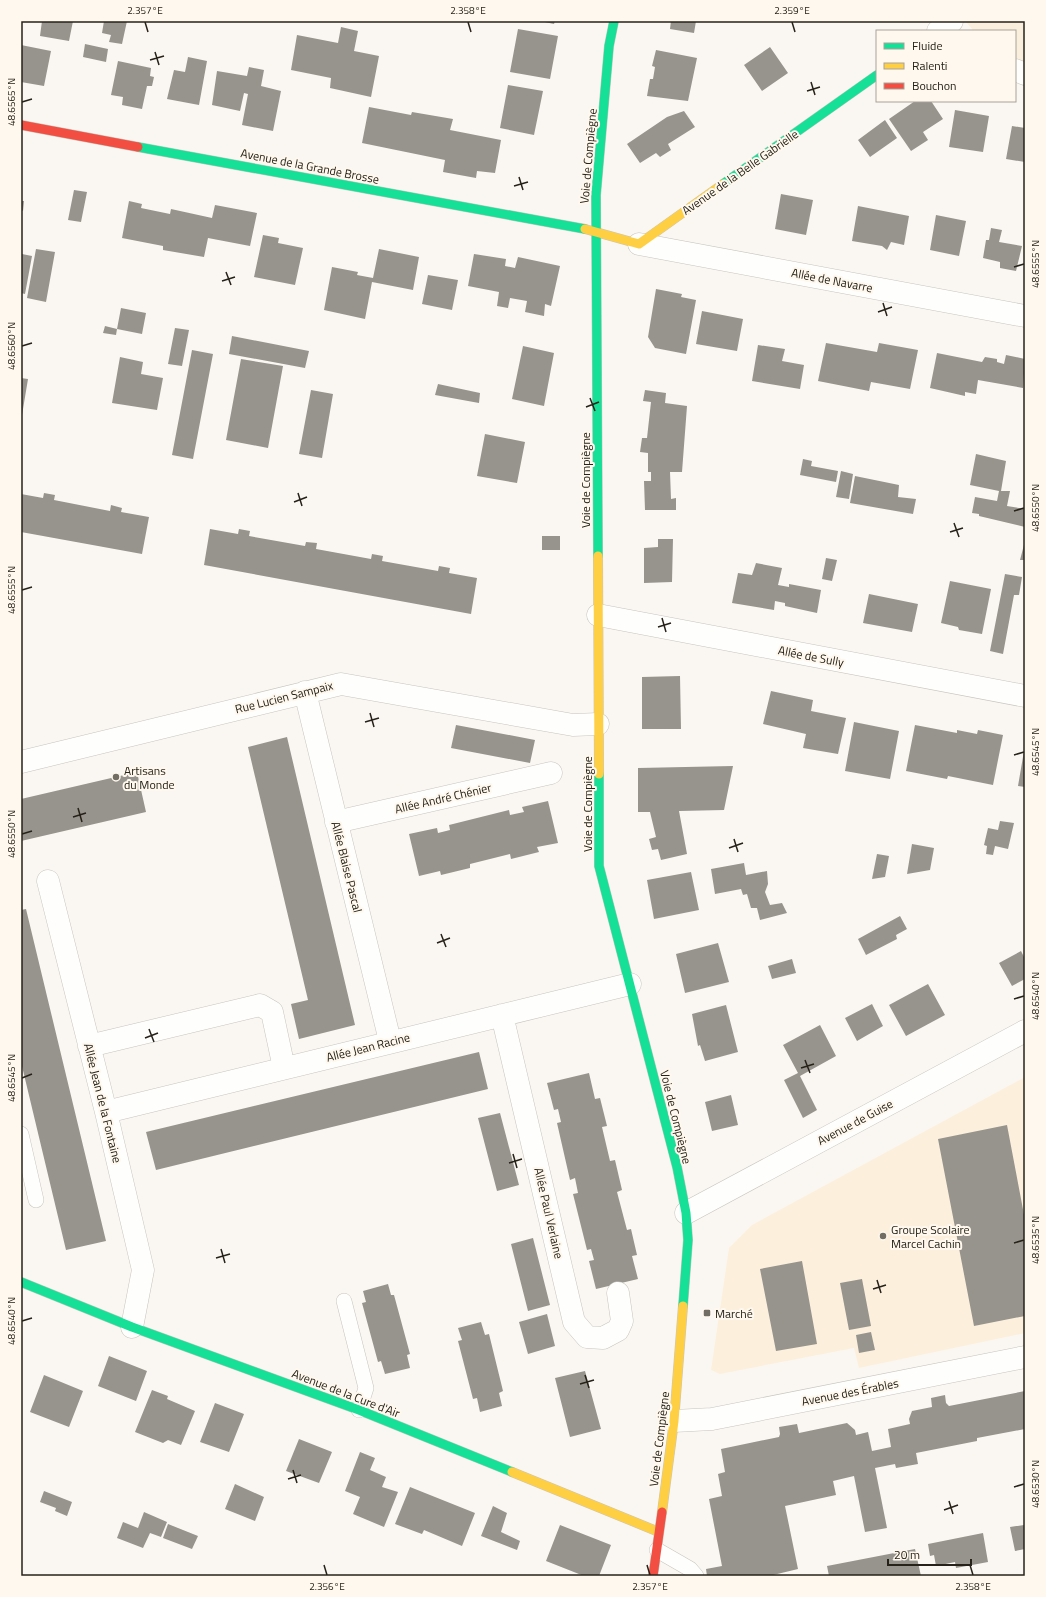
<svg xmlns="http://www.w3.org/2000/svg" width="1046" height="1597" font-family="'Titillium Web',sans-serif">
<rect width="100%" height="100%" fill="#faf7f2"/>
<path fill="#fcf0dd" d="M1025,1077V1333L859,1368L854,1348L720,1374L711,1370L729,1248L752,1225Z"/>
<path fill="#f9efdc" d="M965,21H1025V63L1015,59V31H974Z"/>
<path fill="#97938d" d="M42,21H73L69,41L40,36Z
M104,21H127L122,44L109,42L111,35L102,33Z
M540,21H555L554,24Z
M671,21H696L694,33L670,29Z
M341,27L358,31L354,51L379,56L371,97L330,88L331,78L291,70L297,35L338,43Z
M518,29L558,36L550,79L510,72Z
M85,44L108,49L106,62L83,57Z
M21,45L51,51L44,86L21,82Z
M770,47L788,73L762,91L744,65Z
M656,50L697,58L688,101L647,96L650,79H653L655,67L652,66Z
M188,57L207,61L199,105L167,99L174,70L185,72Z
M118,61L151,68L150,76L154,77L152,86H147L142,109L122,105L123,97L111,95Z
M249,67L264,70L261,86L281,91L273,131L242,125L248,94L244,93L240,111L212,105L217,71L247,76Z
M508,85L543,91L534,135L500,128Z
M915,101H931L943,119L923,132L928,140L911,151L889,119Z
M369,107L411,115L412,112L453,119L450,130L501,140L495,173L477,171L476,178L443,172L445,160L362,143Z
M955,110L989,116L983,152L949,147Z
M684,111L695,127L668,144L671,150L660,157L656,153L640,163L627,144L667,117Z
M885,120L897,138L870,157L858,140Z
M1012,126L1025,128V162L1006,159Z
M74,190L87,192L81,222L68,220Z
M781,194L813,200L806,235L775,229Z
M21,201H24L23,211L21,210Z
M129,201L142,204L141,208L170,214L171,209L212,218L215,205L257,213L250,246L208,238L204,257L163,250V246L122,238Z
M858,206L909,216L904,245L891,242L887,250L882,246L852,241Z
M936,215L966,221L959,256L930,250Z
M991,228L1002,230L999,242L1022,246L1016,271L1000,268V262L983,258L986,240H989Z
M263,235L279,238L278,243L303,248L295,285L254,277Z
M36,249L55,252L46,302L27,298Z
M379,249L419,257L413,290L372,282L365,319L324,310L332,267L358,272L357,275L373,278Z
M22,254L32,256L25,294L21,293Z
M474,254L506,259L505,266L515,268L518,257L560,266L551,306L545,304L544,316L525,312L527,301L510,298L508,308L497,306L499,292L468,286Z
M428,275L458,280L452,310L422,304Z
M656,289L682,294L681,297L696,300L686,354L655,348L648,337Z
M121,308L146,313L142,334L117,329Z
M702,311L743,319L737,351L696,344Z
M105,326L117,329L116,335L103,333Z
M175,328L189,330L182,366L168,364Z
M232,336L309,351L305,368L229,354Z
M826,343L877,352L879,343L918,350L910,389L871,382L869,391L818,381Z
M758,345L785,349L782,361L804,365L800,389L752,381Z
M523,346L554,353L544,406L512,399Z
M192,350L213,354L193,459L172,455Z
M937,353L982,362L985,357L997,359V362L1004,364L1006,355L1025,359L1023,388L978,380L976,394L965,392V396L930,388Z
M120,357L143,362L141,374L163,378L157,410L112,403Z
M241,359L283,366L268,448L226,440Z
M21,378L28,379L22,415H21Z
M438,384L480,393L479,403L435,395Z
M311,390L333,394L322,458L299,454Z
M645,390L666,393L665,403L687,406L682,472H670L671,499L676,498V510H645L644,481H651V472H648V453L640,452L642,438H647L651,402L643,401Z
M485,434L525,442L517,483L477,476Z
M976,454L1006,461L1001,491H1010L1007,506L1025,509V527L979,516V514L972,513L975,497L997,501L999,491L970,485Z
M803,459L812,461L811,466L838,471L836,482L800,475Z
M841,471L853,474L849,499L836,497Z
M855,476L899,485L898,497L916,499L913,514L850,503Z
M44,493L55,495L54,500L110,511L111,505L122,508L121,512L149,517L142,554L21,532V494L43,498Z
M210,529L238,534L239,529L250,531L249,536L305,546L306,542L317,543L316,549L371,559L372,554L383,556L382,561L438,571L439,566L450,568L449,573L477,578L471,614L204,565Z
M542,536H560V550H542Z
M658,539H673L672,582L644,583V548L658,547Z
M1025,541V560H1020Z
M826,558L837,560L832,581L822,579Z
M756,563L782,568L778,585L789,587V584L821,590L817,613L785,606V603L775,601L774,610L732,603L738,573L752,575Z
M1005,574L1022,577L1019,595H1014L1003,654L990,651Z
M950,581L991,589L982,634L959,630L958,627L941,623Z
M869,594L918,604L912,632L863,623Z
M680,676L681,729H642V677Z
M771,691L813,700L811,711L846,718L838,754L803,748L806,734L763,724Z
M854,722L899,731L890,779L845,771Z
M456,725L535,740L530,763L451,748Z
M915,725L957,733V730L977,734L978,730L1003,735L993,785L948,776L947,779L906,771Z
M287,737L355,1025L299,1039L291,1004L308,1000L248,747Z
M1024,751H1025V787L1018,786Z
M733,766L724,810L679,811L687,854L661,860L658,849L652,850L649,839L656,837L650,812H638V768Z
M137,772L146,812L21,841V799Z
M548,801L558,843L537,847L539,852L511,859L510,854L470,864V868L441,875L440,871L419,876L409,834L437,828L438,833L450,830L449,825L509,810L510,815L524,812L522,807Z
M1000,821L1014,823L1008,849L995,846L993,855L986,854L987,846L984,845L988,828L998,830Z
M912,844L934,848L930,870L907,874Z
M877,854L889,856L885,877L872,879Z
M744,863L746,875L767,871L768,884L765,892L770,905L782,903L787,913L760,920L757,908H751L747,894L743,895L741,889L715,894L711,869Z
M691,872L699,910L654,919L647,880Z
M26,909L106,1241L66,1250L21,1062V910Z
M900,916L907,929L896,935L897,939L866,955L858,939Z
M718,943L729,982L685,993L676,954Z
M1021,951L1025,959V979L1012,986L999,963Z
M792,959L796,973L772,979L768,966Z
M928,984L945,1015L906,1036L889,1005Z
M872,1004L883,1026L857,1041L845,1018Z
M726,1005L738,1052L705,1061L700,1045L698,1046L692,1014Z
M820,1025L836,1056L800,1076L817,1110L803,1118L784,1080L798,1073L783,1045Z
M479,1052L488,1089L156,1170L146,1132Z
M589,1073L595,1099L600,1098L607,1126L602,1127L610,1161L615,1160L622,1190L617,1192L627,1230L631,1229L637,1255L632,1256L638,1279L596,1289L589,1261L594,1260L591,1249L587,1250L573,1194L578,1193L575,1178L570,1180L557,1123L561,1122L558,1109L554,1110L547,1083Z
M731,1095L738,1125L712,1131L705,1102Z
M500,1113L519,1185L497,1191L478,1118Z
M1007,1125L1025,1220V1316L974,1326L938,1139Z
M533,1238L550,1305L528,1311L511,1244Z
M802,1261L817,1344L776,1351L760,1269Z
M862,1279L871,1326L849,1330L840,1283Z
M388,1284L391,1295H394L410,1354L407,1355L410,1368L385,1374L381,1361L378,1362L362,1303L366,1302L363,1291Z
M547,1314L555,1346L528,1354L519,1322Z
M481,1322L485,1335L489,1334L503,1391L499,1393L502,1406L480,1412L477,1398L473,1399L458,1341L462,1340L458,1328Z
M871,1332L875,1350L859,1353L856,1335Z
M109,1356L147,1371L136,1401L98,1386Z
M585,1371L601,1429L570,1437L555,1378Z
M44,1375L83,1391L69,1427L30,1412Z
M152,1390L168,1396L167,1399L195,1411L181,1445L168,1440L163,1443L135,1432Z
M1025,1391V1429L977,1438V1441L916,1453L918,1464L896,1468L895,1464L875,1468L887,1528L865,1532L854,1476L833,1481L836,1495L785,1506L798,1569L769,1576H707L706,1569L722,1566L709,1499L722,1496L718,1474L725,1472L721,1449L779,1437L780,1434L779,1427L797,1424L799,1433L847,1423L855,1430L856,1435L868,1432L872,1451L891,1447L888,1429L910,1424L909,1419L912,1411L932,1407L931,1398L945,1395L946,1403L949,1406Z
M215,1403L244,1414L229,1452L200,1442Z
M299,1439L332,1452L319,1483L286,1471Z
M360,1452L375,1458L370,1470L386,1477L382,1487L398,1492L384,1527L353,1514L360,1497L345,1491Z
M235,1484L264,1497L255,1521L225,1509Z
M410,1487L475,1513L462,1546L424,1530L422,1534L395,1524Z
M44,1491L72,1502L67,1516L55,1511L56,1508L40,1502Z
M493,1506L507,1513L501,1532L520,1541L517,1550L481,1536Z
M144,1512L167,1522L161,1537L150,1533L143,1548L117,1538L123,1522L138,1528Z
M168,1524L198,1536L192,1549L163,1538Z
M560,1525L611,1545L599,1576H584L546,1561Z
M1024,1525L1025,1549L1015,1551L1010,1527Z
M983,1533L988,1562L956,1568L955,1562L936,1566L934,1555L930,1556L928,1544Z
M915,1549L921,1576H829L827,1566Z"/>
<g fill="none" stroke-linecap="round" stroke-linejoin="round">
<defs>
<path id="lane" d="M21,1134L36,1200
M344,1301L366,1388L359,1410
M657,1550L690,1569L696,1576"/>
<path id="street" d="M938,31L952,21
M1015,70L1025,74
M639,244L1025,316
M598,615L1025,696
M305,692L390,1041
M21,762L341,684L573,725L598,724
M336,822L551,773
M48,881L106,1112L143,1270L132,1327
M502,1015L574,1322L587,1337L603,1338L618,1330L622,1321L618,1293
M89,1046L260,1005L272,1012L284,1068
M106,1112L630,984
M686,1213L1025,1031
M674,1421L712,1419L1025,1357"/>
<path id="fast" d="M138,147L585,229
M723,184L877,75
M598,556L596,195L609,46L614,21
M599,774V866L677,1167L686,1213L688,1240L683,1306
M21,1282L132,1327L359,1410L512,1472"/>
<path id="slow" d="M585,229L639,244L723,184
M598,556L599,774
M512,1472L659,1532
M662,1512L674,1421L683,1306"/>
<path id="jam" d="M21,125L138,147
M653,1576L662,1512"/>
</defs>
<use href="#lane" stroke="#c8c5be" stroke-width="16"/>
<use href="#street" stroke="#c8c5be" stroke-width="23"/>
<use href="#fast" stroke="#c8c5be" stroke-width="10"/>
<use href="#slow" stroke="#c8c5be" stroke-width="10"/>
<use href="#jam" stroke="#c8c5be" stroke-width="10"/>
<use href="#lane" stroke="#fefefd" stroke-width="15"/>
<use href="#street" stroke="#fefefd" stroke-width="22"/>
<use href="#fast" stroke="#16e098" stroke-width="9"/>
<use href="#slow" stroke="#ffcf43" stroke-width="9"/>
<use href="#jam" stroke="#f24e42" stroke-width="9"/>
</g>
<path fill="none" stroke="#272219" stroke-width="1.5" d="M145,22L148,32M468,22L471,32M792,22L795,32M155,52L159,65M150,60L164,56M811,82L815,95M807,91L820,87M22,102L32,99M519,177L523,190M514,186L528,182M1014,267L1024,264M226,272L231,285M222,281L235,277M883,303L887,316M878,312L892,307M22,346L32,343M590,398L595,411M586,407L599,402M298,493L302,506M294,502L307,497M1014,511L1024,508M954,523L959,537M950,532L963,528M22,590L32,587M662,618L666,632M658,627L671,623M370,713L374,727M365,722L379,718M1014,755L1024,752M78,808L82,822M73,817L86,813M22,834L32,831M734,839L738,852M729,848L743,843M441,934L446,947M437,943L450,938M1014,999L1024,996M149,1029L154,1042M145,1038L158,1033M805,1060L810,1073M801,1068L814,1064M22,1078L32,1074M513,1154L517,1168M509,1163L522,1159M1014,1243L1024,1240M221,1249L225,1263M216,1258L230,1254M877,1280L881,1293M873,1289L886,1285M22,1321L32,1318M585,1375L589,1388M580,1384L594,1380M293,1470L297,1483M288,1479L301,1475M1014,1487L1024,1484M949,1501L953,1514M944,1510L958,1505M324,1565L327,1575M647,1565L650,1575M970,1565L973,1575"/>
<g fill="#716d65" stroke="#fef8ee" stroke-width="1.5">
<circle cx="116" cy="777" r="4"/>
<circle cx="883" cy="1236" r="4"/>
<rect x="703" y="1309" width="8" height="8" rx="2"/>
</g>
<g text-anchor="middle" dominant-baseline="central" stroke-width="4" stroke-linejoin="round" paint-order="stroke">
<g font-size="12" fill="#272219" stroke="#fef8ee">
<text transform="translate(588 156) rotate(-85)">Voie de Compiègne</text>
<text transform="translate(310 166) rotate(11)">Avenue de la Grande Brosse</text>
<text transform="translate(740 172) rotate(-35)">Avenue de la Belle Gabrielle</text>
<text transform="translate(832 280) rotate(11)">Allée de Navarre</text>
<text transform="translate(585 480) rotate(-90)">Voie de Compiègne</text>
<text transform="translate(811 656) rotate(11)">Allée de Sully</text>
<text transform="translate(284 697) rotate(-14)">Rue Lucien Sampaix</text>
<text transform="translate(443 798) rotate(-13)">Allée André Chénier</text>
<text transform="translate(587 804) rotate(-90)">Voie de Compiègne</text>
<text transform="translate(347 867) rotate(76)">Allée Blaise Pascal</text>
<text transform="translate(368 1047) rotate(-14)">Allée Jean Racine</text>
<text transform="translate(103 1103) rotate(76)">Allée Jean de la Fontaine</text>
<text transform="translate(676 1117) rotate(76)">Voie de Compiègne</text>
<text transform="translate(855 1122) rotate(-28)">Avenue de Guise</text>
<text transform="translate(549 1213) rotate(77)">Allée Paul Verlaine</text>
<text transform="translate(850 1392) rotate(-11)">Avenue des Érables</text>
<text transform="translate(346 1393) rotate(21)">Avenue de la Cure d'Air</text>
<text transform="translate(659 1439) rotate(-83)">Voie de Compiègne</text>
</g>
<g font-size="12" fill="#272219" stroke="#fef8ee" text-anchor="start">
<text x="124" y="770">Artisans<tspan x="124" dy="14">du Monde</tspan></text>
<text x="891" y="1229">Groupe Scolaire<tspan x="891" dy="14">Marcel Cachin</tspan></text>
<text x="715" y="1313">Marché</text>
</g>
</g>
<rect width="1046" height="1597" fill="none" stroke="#fef8ee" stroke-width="44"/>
<rect x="876" y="30" width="140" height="72" fill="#fef8ee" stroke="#a8a299"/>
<rect x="884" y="43" width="20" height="6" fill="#16e098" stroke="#a8a299"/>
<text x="912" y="50" font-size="12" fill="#272219">Fluide</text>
<rect x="884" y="63" width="20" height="6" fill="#ffcf43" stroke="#a8a299"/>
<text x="912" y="70" font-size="12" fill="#272219">Ralenti</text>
<rect x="884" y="83" width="20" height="6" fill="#f24e42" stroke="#a8a299"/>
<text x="912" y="90" font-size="12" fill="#272219">Bouchon</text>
<path d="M888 1559v6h83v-6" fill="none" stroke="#272219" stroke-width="2"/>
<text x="894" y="1559" font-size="12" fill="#272219" stroke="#fef8ee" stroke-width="3" paint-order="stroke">20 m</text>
<rect x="22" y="22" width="1002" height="1553" fill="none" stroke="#272219" stroke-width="1.5"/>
<g font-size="10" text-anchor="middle" fill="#272219">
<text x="145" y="14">2.357°E</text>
<text x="468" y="14">2.358°E</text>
<text x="792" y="14">2.359°E</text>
<text transform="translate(11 102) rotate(-90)" y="4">48.6565°N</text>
<text transform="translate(1035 264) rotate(-90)" y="4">48.6555°N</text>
<text transform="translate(11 346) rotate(-90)" y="4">48.6560°N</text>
<text transform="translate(1035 508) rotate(-90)" y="4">48.6550°N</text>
<text transform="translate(11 590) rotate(-90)" y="4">48.6555°N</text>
<text transform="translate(1035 752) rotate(-90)" y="4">48.6545°N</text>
<text transform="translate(11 834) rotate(-90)" y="4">48.6550°N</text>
<text transform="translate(1035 996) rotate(-90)" y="4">48.6540°N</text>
<text transform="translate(11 1078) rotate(-90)" y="4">48.6545°N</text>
<text transform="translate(1035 1240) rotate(-90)" y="4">48.6535°N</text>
<text transform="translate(11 1321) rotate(-90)" y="4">48.6540°N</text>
<text transform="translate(1035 1484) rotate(-90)" y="4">48.6530°N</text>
<text x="327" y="1590">2.356°E</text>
<text x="650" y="1590">2.357°E</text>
<text x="973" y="1590">2.358°E</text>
</g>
</svg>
